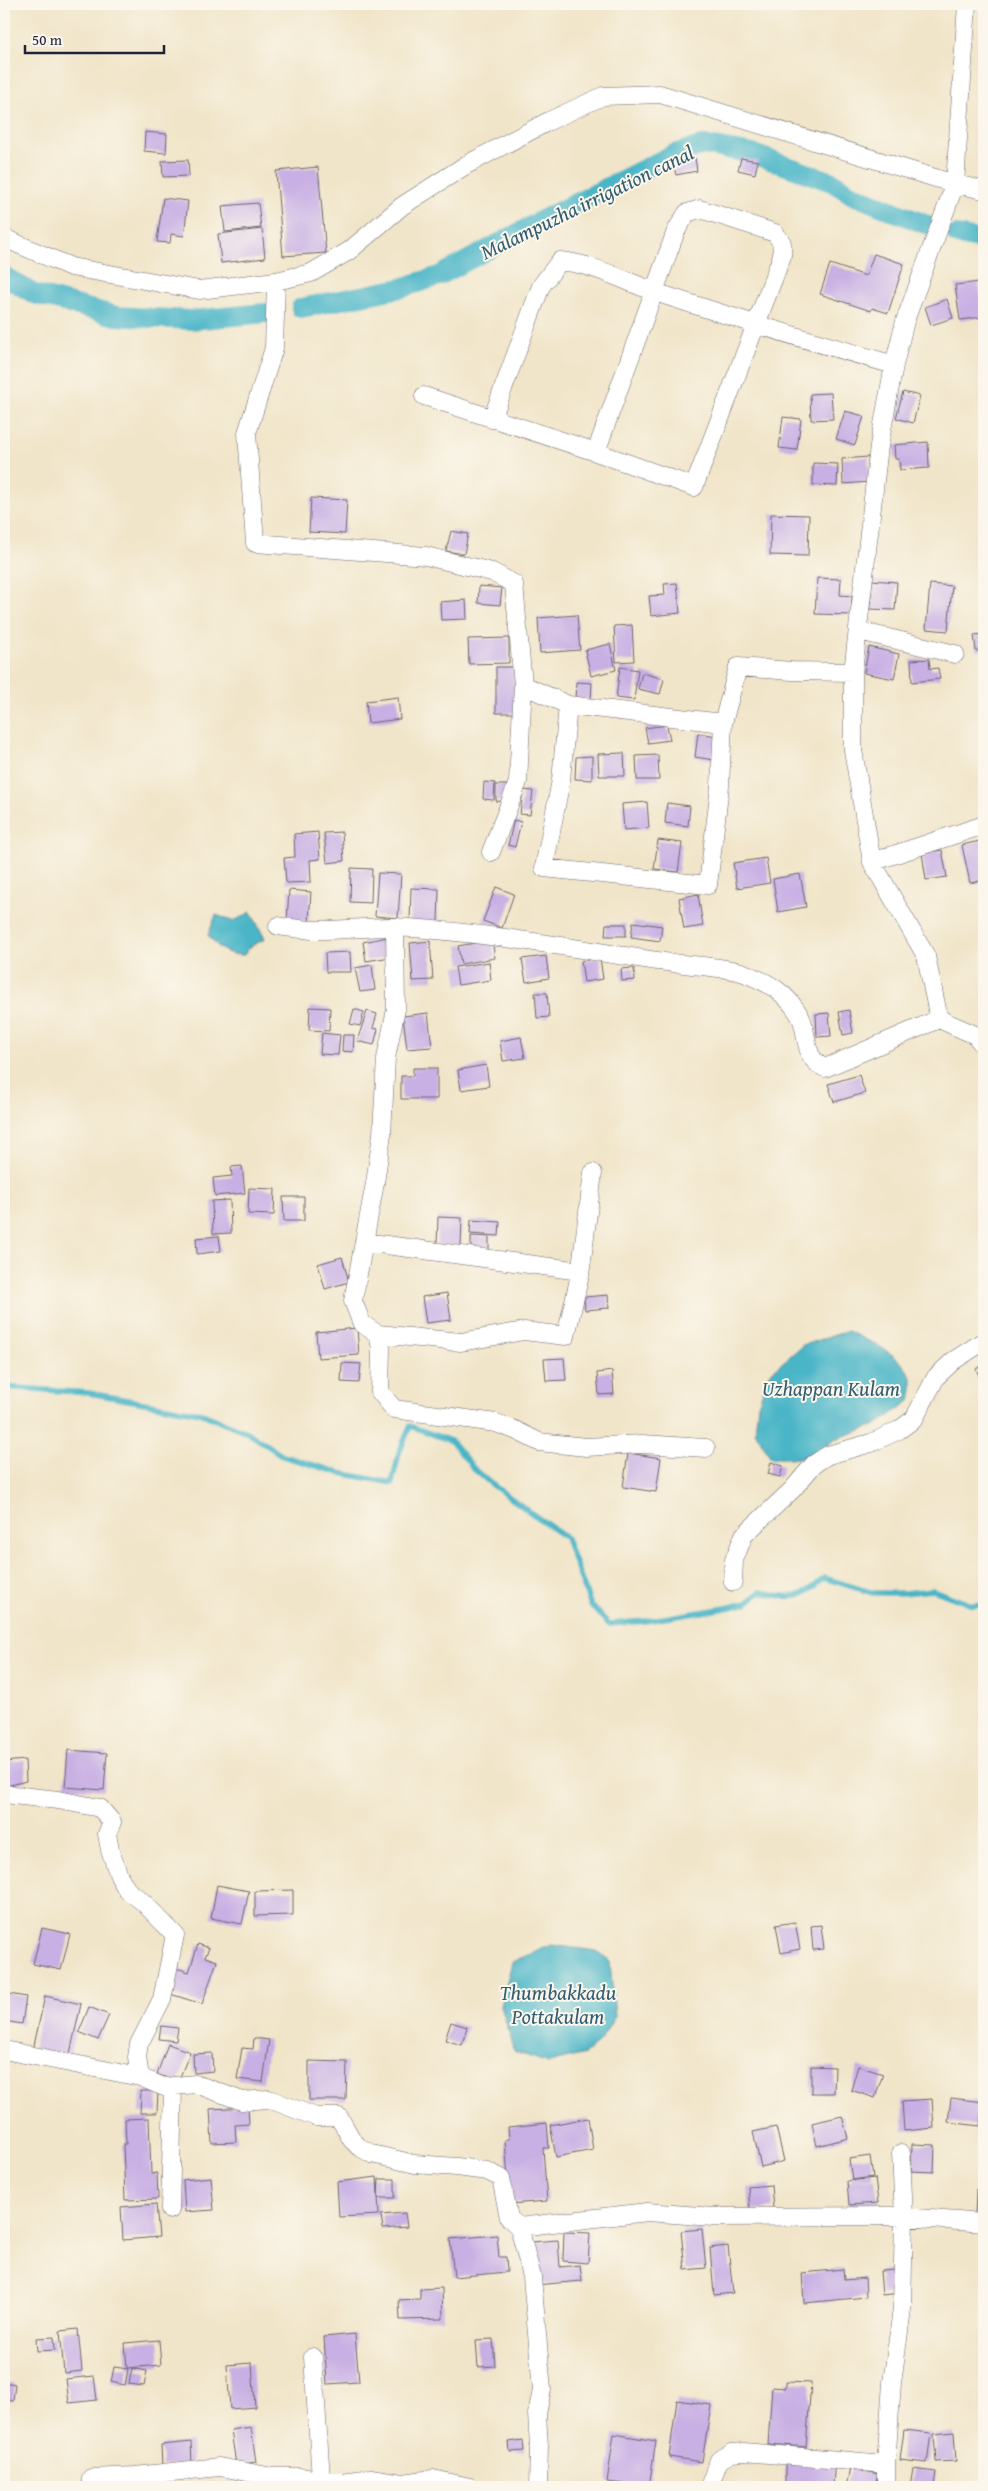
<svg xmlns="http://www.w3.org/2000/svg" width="988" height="2491" font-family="'Gentium Book Plus',serif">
<rect width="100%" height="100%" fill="#fbf7ec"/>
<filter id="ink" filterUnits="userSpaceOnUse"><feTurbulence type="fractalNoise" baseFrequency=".02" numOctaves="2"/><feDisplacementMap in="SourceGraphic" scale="10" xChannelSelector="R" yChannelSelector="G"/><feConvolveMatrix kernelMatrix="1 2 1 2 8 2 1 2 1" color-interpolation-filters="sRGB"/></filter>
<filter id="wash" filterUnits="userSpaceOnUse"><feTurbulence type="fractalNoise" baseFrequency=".0096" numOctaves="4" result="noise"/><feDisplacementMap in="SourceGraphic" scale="20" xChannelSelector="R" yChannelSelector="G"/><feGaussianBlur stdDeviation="1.12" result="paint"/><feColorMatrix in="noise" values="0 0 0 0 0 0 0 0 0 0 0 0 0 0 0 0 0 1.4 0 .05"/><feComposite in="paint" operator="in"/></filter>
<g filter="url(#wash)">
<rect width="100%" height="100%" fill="#f1e5c9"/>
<path fill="#4ab5c7" stroke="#366c81" d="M251,912L265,939L251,946L244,955C226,955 219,949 208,935L216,915L234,921Z
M848,1331C871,1343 904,1354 912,1381C913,1387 911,1395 910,1401L876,1425L835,1439L802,1458H771L755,1431L758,1405L769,1374L803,1345Z
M551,1945L597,1951L610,1962L615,2016L601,2040L585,2054L549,2063L515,2052L501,2006L512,1962Z"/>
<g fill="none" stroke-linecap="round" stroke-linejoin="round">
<path stroke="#4ab5c7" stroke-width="5.5" d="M4,1387L89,1393L200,1413L247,1432L283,1456L340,1473L392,1483L399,1453L410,1426L451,1441L475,1470L490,1483L566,1538L591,1606L609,1624L645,1621L726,1608L747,1603L760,1592C793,1598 799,1602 824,1578L873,1593H904L933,1590L972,1605L984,1604"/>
<path stroke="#4ab5c7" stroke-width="20" d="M957,235L984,240
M4,276L34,294L116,316L191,320L266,313
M301,308L401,288L439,276L542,220L674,154L704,145L753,154L832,182L853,195L925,224"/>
</g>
<g id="blocks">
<path fill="#c8afe4" d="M145,132L167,134L166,153L144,151Z
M695,158L697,171L676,175L673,162Z
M741,158L758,161L755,174L738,170Z
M188,160L189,176L163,177L162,161Z
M318,167L326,253L283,256L276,171Z
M163,198L188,201L184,236L171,234L170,243L157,242Z
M258,203L261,228L225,232L222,206Z
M262,229L265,258L221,263L218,234Z
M874,254L904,264L888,313L872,308L871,311L820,294L830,264L866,276Z
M979,282L984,317L960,320L955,285Z
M947,299L953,318L931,325L925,307Z
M903,392L920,396L913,423L896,418Z
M831,393L833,419L811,420L810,394Z
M845,411L864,416L855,445L836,439Z
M783,417L801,419L797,450L779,448Z
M928,442L929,468L900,470L899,459H895L894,445Z
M868,457L870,482L843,484L842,459Z
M813,463L838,464L837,486L813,485Z
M311,498L347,500L345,534L309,532Z
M771,514L809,515L808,556L770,555Z
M451,531L468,534L464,554L446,551Z
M817,578L841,579L840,595L852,596L851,615L815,614Z
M872,580L897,582L895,610L870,609Z
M677,583L680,613L651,616L649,596L665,595L664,584Z
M930,584L952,586L948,631L926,629Z
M479,586L502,588L500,605L478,603Z
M466,600L467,619L441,620L440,602Z
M577,615L580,650L540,653L538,618Z
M632,625L634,661L616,662L614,626Z
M984,634V650L976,651L974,635Z
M509,638V663L469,664L468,639Z
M610,644L616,670L591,676L585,650Z
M869,647L899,654L894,679L864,673Z
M929,659L930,669L938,668L940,679L912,682L911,660Z
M496,667H514L515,713H496Z
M620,667L638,670L634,700L616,698Z
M642,673L664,679L660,694L638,689Z
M576,682L592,683L591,699H575Z
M398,697L400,719L368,723L366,701Z
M667,725L670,740L648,743L645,728Z
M698,733L717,736L714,760L695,757Z
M624,753L625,776H599L598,754Z
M658,755L659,780H637L636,756Z
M592,756V780L575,779L576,757Z
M484,782L495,783L494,800L483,799Z
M496,785H508L507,802L496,801Z
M523,790L533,791L530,815L520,814Z
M647,802L649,828L624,830L622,804Z
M667,803L690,806L688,826L665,823Z
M514,820L521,822L515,847L508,845Z
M318,832L320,859L310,860L311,882L286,883L284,858L295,857L294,834Z
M342,832L344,861L327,863L324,833Z
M658,840L682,843L678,872L654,869Z
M984,840V880L970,883L962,845Z
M942,850L947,877L926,880L922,853Z
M766,858L770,883L737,888L733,863Z
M351,868L372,869L371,903L350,902Z
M378,873L401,874L398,918L375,916Z
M800,874L806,907L778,912L773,879Z
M496,887L514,894L502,928L483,921Z
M411,888L439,889L438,923H410Z
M289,890L311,892L309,921L287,920Z
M698,894L703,926L684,929L679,898Z
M633,922L662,926L660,941L631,937Z
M606,924H626V936H605Z
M388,937L391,957L366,961L363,942Z
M492,940L495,958L461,964L458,946Z
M430,941L433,980L413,981L410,943Z
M350,952L351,972H326L325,953Z
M546,956L549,978L526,982L522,959Z
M600,958L603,979L584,982L581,961Z
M489,962L491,980L458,985L455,967Z
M372,965L375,990L360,992L355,968Z
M634,968L635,980L622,981L621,969Z
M535,993H547L549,1017L537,1018Z
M310,1007L330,1008L329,1031L309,1030Z
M354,1009L364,1012L360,1026L350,1024Z
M849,1010L853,1033L843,1035L839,1012Z
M367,1011L377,1014L373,1028L378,1029L374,1045L357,1041Z
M428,1013L432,1047L407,1049L403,1016Z
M829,1013L831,1036L817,1037L816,1014Z
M322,1033L340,1035L338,1055L320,1054Z
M343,1035H354L353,1052L342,1051Z
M521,1037L525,1058L503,1061L500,1041Z
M486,1065L489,1086L461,1090L458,1070Z
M413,1068H437V1099H401V1076H413Z
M859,1075L865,1093L834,1102L828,1084Z
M242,1166L245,1193L215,1196L213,1178L232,1176L231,1167Z
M249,1188L275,1189L274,1215L248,1214Z
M283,1197H304V1221H284Z
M230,1200L231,1233L213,1234L212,1201Z
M438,1217L462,1218L461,1246L437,1245Z
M471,1220L500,1222L499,1236L470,1234Z
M219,1236L221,1251L197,1254L196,1238Z
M471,1236L489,1237V1254H471Z
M342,1257L349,1282L325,1289L318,1264Z
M447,1293L451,1320L426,1323L422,1297Z
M608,1295L609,1308L585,1310L584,1297Z
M357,1328L359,1355L318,1358L316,1332Z
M564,1358L566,1380L546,1381L544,1359Z
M342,1363L361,1364L359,1383L341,1382Z
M984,1364V1386L976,1369Z
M612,1371L614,1394L599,1395L597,1373Z
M628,1453L661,1458L656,1492L623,1487Z
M771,1462L783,1466L780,1477L768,1474Z
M68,1750L107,1753L104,1790L65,1787Z
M25,1760L26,1781L6,1786L4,1762Z
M217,1885L249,1891L242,1924L211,1918Z
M293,1890V1915L255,1916V1891Z
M795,1922L800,1949L781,1953L776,1925Z
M821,1925L824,1949L813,1950L811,1926Z
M42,1928L70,1934L61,1970L33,1964Z
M198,1944L209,1948L205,1957L217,1961L202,2004L167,1993L176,1968L189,1972Z
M4,1993L26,1997L22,2024L4,2021Z
M45,1996L81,2004L69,2058L33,2050Z
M89,2007L109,2015L98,2040L79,2032Z
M451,2022L467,2027L462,2045L445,2040Z
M161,2026L178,2028L176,2041L159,2039Z
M254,2038L269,2040L263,2082L237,2079L242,2048L253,2049Z
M168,2044L190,2052L178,2082L157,2074Z
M212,2053L213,2071L194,2073L193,2054Z
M309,2061L347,2062L346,2100H309Z
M811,2066L835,2067L834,2093H811Z
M858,2066L883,2074L875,2098L851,2090Z
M141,2091H158L157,2113H140Z
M951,2098L983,2102L980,2126L948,2122Z
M932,2099L934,2128L904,2131L902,2101Z
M248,2107L249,2124L235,2125L236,2142L212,2143L210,2109Z
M842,2116L848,2138L817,2146L812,2123Z
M149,2118L151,2174L157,2173L158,2199L125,2200L123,2144H126L125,2119Z
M588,2118L593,2150L556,2157L550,2125Z
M547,2123L549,2148H543L547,2201L510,2204L505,2140L509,2139L508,2127Z
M776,2127L784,2161L761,2167L753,2132Z
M912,2144L935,2145L934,2172L911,2171Z
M870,2156L873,2177L852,2180L849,2159Z
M211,2177L214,2210L185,2212L183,2180Z
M377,2177L379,2215L339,2217L337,2182Z
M875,2178L878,2203L849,2205L847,2181Z
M379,2179H395V2198H378Z
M771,2185L773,2208L750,2210L748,2187Z
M976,2189L984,2190V2216H975Z
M156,2204L159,2237L123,2240L121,2207Z
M405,2213L407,2227L383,2229L381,2215Z
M702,2229L706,2268L685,2270L681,2231Z
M564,2232L590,2233L588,2263L563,2261Z
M497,2235L499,2257H506L507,2272L454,2277L450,2239Z
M558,2240L560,2267L580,2265L582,2281L535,2285L531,2242Z
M728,2246L733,2293L714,2295L710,2248Z
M843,2269L844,2280L865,2278L866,2297L804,2303L802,2273Z
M897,2270L900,2293L882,2295L880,2271Z
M442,2288L443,2319L400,2320L399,2300L420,2299V2289Z
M78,2329L82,2371L64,2373L60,2331Z
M355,2334L359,2382L327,2384L324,2337Z
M54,2337L55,2350L37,2351L36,2338Z
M493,2339L495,2366L478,2367L476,2340Z
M159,2340L161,2365L127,2368L125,2343Z
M252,2363L255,2407L230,2409L227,2365Z
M114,2367L128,2369L125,2385L111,2382Z
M132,2368L147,2371L144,2386L129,2384Z
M94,2376L97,2400L69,2403L66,2379Z
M4,2382L15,2384L13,2401L4,2400Z
M786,2382L811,2383L806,2447L768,2444L772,2387L786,2388Z
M677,2400L711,2405L702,2462L669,2457Z
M251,2427L256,2462L236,2465L231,2430Z
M904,2430L931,2433L927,2463L900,2460Z
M954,2432L956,2461L936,2462L934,2434Z
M614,2434L656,2441L649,2487L607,2482Z
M523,2440L524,2451L510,2452L509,2442Z
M191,2442L192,2464L162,2466L161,2445Z
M785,2457L835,2459L833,2487H785Z
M850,2468L878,2474L875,2487H846Z
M913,2469L936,2472L934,2487H910Z
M172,2481V2487H135V2484Z"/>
</g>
</g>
<g filter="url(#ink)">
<use href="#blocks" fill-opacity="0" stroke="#6a666d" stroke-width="1"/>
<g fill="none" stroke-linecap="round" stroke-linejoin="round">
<defs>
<path id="minor" d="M967,4L955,184L905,321L894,365L879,446L853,672V750L872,862L926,956L939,1019L975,1035L984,1046
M4,238L71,267L199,290L276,281L311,273L349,251L402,206L466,165L549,121L603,96L660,94L955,184L984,190
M276,281L274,348L247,433L255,543L426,556L492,572L514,584L523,685L518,782L491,852
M424,396L596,452L694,487L782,256V243L775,233L700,209L687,213L676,231L596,452
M492,419L541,286L560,261C596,264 630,284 664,295C740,320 817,343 894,365
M859,631L955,654
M523,685L568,705L723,723L738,667L792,671L853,672
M568,705L561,780L544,868L708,885L720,786L723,723
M872,862L984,825
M278,926C289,928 301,929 312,930C340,931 368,926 395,927C484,932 571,948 658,961C681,965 724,966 744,973C769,983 786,992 800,1016C809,1032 802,1059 825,1068L939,1019
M395,927L396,1009L386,1058L382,1134L375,1183L353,1301L362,1324L378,1334L381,1348L380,1392L394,1409L496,1423L515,1430L539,1442L586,1447L642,1444L706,1448
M364,1242L580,1271
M378,1334L461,1342L524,1331L566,1336L580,1275L593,1173
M733,1582L734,1560L744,1535L792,1490L814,1464L828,1455L871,1443L899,1430L914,1419L936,1377L953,1361L984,1341
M4,1794L58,1800L100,1808L112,1822L107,1834L110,1850L119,1876L127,1890L143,1902L175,1935L162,1999L139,2044L137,2057L140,2077L164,2087L196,2084L242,2101L269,2099L316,2117H339L352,2140L359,2147L372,2154L415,2164L457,2167L487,2171L501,2178L509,2218L519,2227L532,2277L542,2390L537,2414L539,2446L538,2487
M4,2050L140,2077
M170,2210L173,2086
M519,2227L647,2212L713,2217L891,2216L984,2223
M313,2357L321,2479
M886,2464L892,2383L902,2309L904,2217L901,2153
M91,2487V2478L135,2476L219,2467L273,2477H298L341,2482L371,2478L402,2483L433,2479L470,2487
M709,2487L719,2460L732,2453L744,2452L886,2464V2487"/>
</defs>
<use href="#minor" stroke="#6a666d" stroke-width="19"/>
<use href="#minor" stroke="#fff" stroke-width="18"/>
</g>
</g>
<g text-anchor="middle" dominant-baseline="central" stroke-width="4" stroke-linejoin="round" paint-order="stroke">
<g font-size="21" font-style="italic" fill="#325d73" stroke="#fbf7ec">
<text transform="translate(587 202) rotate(-26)">Malampuzha irrigation canal</text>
<text x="831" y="1388">Uzhappan Kulam</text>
<text x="558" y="1992">Thumbakkadu<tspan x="558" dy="24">Pottakulam</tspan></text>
</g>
</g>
<rect width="988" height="2491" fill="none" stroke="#fbf7ec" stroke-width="20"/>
<path d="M25 45v8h139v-8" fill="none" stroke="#22223b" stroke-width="2.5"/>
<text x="32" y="45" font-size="15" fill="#22223b" stroke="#fbf7ec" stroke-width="4" paint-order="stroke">50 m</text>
</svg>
